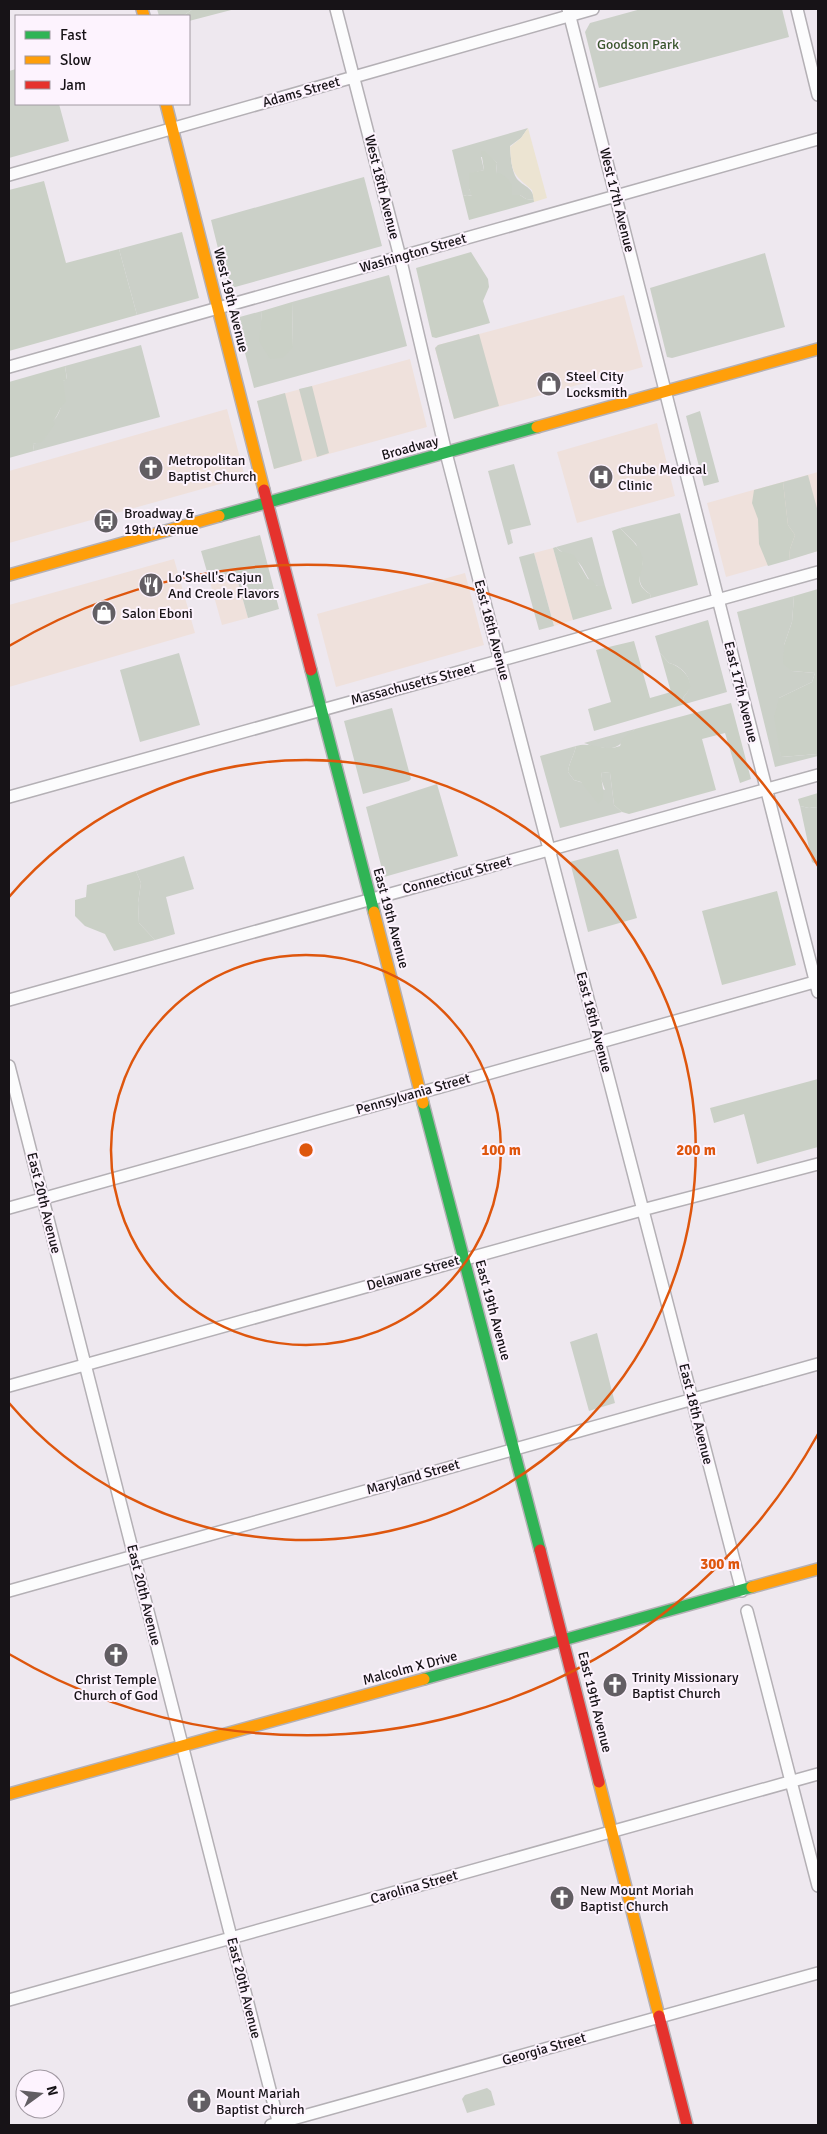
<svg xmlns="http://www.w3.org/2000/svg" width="827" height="2134" font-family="Signika,sans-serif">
<rect width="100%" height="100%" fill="#eee8ef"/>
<path fill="#efe1dc" d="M624,295L643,367L454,419L435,348L438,345Z
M410,359L427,427L274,469L257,401Z
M227,409L245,477L9,543V471Z
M657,423L675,496L577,523L557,452Z
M818,472V551L726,577L707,503Z
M553,548L573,620L554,626L534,553Z
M174,559L195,633L9,687V605Z
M465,573L484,645L336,687L317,614Z
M236,575L248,618L222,625L210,582Z"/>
<path fill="#cbd0c8" d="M157,9H193L183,16H159Z
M641,9H782L789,37L599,88L585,32L590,23Z
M16,69V104H59L69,141L9,158V71Z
M528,128L521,138L510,146C511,157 511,170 517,179C525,188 531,185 535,200L526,199L520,195H511V189L496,173L497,163L491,158L481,157L484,170L469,174V189L473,196L467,195L463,196L452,150Z
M364,177L382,246L228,289L211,220Z
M182,232L199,298L137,315L119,249Z
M765,253L785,327L672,358L667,357L650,288Z
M389,275L407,346L254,388L236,318L262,311L260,341L293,347L292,302Z
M479,334L499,406L454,419L435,348L438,345Z
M141,345L160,417L34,451L33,444C45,441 48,433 52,422C55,417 54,421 57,416C63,407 63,392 63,381L67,379L65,366Z
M312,386L329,453L317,457L299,389Z
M285,393L302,461L274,469L257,401Z
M700,411L719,482L704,486L686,416Z
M514,464L531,525L510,530L513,543L508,545L488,471Z
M808,475L818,512V551L789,560L790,549L795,535L788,525L783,482Z
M680,513L698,585L651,598L650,594C637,586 638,576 643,563L636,544L620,528Z
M260,535L279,609L248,618L236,575L210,582L201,551Z
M592,537L605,586L601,587C587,584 587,572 579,563C572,555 562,554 556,547Z
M534,553L554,626L539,630L519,557Z
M794,596L792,622L784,645L792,671L815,673L812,682L779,698L781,757L818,754V756L775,767L737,612Z
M708,620L727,692L685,704L683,698C685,695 689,691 689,687C692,676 679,665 669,663L660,653L655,636Z
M179,653L200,725L140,742L120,670Z
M392,708L411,779L409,781L363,794L344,721Z
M635,729C618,745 621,751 595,747C591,747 589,744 584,743Z
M576,746C574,756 569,762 568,772L574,780L605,790L601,779L602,772L610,773L614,805L622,812L560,828L540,756Z
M437,784L458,856L384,877L366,807Z
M800,806L809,808L818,807V865L812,862Z
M618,849L637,918L588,932L570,862Z
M184,856L194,889L166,897L175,934L155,940L139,923L138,903L141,883L136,871Z
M597,1333L615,1403L589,1411L570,1342Z
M487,2088L491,2091L495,2105L467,2113L462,2099L465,2095Z"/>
<path fill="#cad0c6" d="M193,9H235L189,21V16H183Z
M481,151H485L497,163L496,173C504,173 508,179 512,185V195H520L526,199L535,200L534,202L469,220L463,196L467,195L472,196L469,189V173L484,170Z
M44,181L66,263L119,249L137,315L9,351V190Z
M471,252L488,279L489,287L483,301L490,323L436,338L432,337L416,268Z
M292,302L293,347L283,358L270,359L259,341L262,311Z
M65,366L67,380L63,381L66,402C59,407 59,415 53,421L55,424L42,442L33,444L34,451L9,458V382Z
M783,482L788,525L795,535L790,549L789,560L768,566L759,544L758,519L752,503L754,490Z
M620,528C628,537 639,545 642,556C647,572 629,581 650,594L651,598L632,604L612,531Z
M556,547L560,551L574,555L588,579L592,580L597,586H605L612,609L573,620L553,548Z
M818,589V754L781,757L774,717L779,698L812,682L815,673L792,671L783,664L784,645L792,622L794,596Z
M634,641L650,698L671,692L660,653L669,663C678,665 692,676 690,687C689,691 685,695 683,698L685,704L594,731L588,709L611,702L596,650Z
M731,703L751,779L740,783L725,733L702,739L716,790L629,814L622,812L614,805L610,773L602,772C600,782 605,789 603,799L598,804L581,782L574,780L568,772C569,762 574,756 576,746C592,741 604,752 620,746L622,739L635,729Z
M818,793V807L809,808L800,806L798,799Z
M136,871L141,883L138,903L139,923L155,940L114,951L105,934L85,926L75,916V900L86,897L87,885Z
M777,891L796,965L722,985L702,911Z
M818,1079V1147L757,1164L744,1114L714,1123L710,1108Z"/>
<path fill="#ece4d2" d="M528,128L547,198L534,202L532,190C512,173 512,173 510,147L521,138Z"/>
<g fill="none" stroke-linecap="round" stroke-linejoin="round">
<defs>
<path id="street" d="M336,9L400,257L446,453L742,1591
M568,9L818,992
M797,9L818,95
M9,175L593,9
M9,367L818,139
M9,797L818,572
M9,1000L818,775
M9,1066L279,2125
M9,1208L818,981
M9,1386L642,1210L818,1164
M9,1591L818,1364
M747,1611L818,1886
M9,2000L818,1774
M271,2125L818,1973"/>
<path id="fast" d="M219,516L537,427
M311,670L374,912
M423,1103L540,1550
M424,1679L752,1587"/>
<path id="slow" d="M142,9L144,16
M166,104L264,490
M537,427L818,349
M9,575L219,516
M374,912L423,1103
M752,1587L818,1569
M599,1782L659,2016
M9,1794L424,1679"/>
<path id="jam" d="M264,490L311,670
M540,1550L599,1782
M659,2016L687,2125"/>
</defs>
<use href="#street" stroke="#b4b0b5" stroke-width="14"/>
<use href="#fast" stroke="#b4b0b5" stroke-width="14"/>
<use href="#slow" stroke="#b4b0b5" stroke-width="14"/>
<use href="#jam" stroke="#b4b0b5" stroke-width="14"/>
<use href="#street" stroke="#fcfcfd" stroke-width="11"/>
<use href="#fast" stroke="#30b455" stroke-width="11"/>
<use href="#slow" stroke="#ff9f0a" stroke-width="11"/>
<use href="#jam" stroke="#e5322d" stroke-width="11"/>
</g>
<g fill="none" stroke="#de560d" stroke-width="2.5">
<circle cx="306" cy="1150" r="195"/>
<path d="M9 897A390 390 0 1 1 9 1403"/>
<path d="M818 1434A585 585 0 0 1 9 1654M9 646A585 585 0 0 1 818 866"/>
</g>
<defs>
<symbol id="shop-disc" viewBox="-11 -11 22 22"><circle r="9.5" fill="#625e63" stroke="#fdf3fe"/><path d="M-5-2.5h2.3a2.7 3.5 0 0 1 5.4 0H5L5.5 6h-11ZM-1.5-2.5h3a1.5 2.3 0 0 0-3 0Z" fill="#fff"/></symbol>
<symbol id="church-disc" viewBox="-11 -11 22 22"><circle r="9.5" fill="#625e63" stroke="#fdf3fe"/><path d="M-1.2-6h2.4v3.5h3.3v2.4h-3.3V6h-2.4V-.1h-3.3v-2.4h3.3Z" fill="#fff"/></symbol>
<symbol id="hospital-disc" viewBox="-11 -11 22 22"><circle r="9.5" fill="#625e63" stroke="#fdf3fe"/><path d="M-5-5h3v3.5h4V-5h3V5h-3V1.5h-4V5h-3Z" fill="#fff"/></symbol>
<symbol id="bus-disc" viewBox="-11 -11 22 22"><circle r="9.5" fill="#625e63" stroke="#fdf3fe"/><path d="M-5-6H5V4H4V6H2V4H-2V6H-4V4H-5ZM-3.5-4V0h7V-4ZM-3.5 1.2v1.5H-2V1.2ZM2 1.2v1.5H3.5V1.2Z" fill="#fff"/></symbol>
<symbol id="restaurant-disc" viewBox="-11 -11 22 22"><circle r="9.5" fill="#625e63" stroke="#fdf3fe"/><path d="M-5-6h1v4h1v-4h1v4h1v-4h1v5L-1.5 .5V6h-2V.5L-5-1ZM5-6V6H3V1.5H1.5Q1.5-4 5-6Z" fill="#fff"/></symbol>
</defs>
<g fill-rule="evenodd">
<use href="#shop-disc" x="535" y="370" width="28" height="28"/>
<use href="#church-disc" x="137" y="454" width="28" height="28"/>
<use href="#hospital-disc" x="587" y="463" width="28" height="28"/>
<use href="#bus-disc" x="92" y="507" width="28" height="28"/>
<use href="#restaurant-disc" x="137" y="571" width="28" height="28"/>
<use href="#shop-disc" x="90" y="599" width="28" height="28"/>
<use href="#church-disc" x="102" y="1641" width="28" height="28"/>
<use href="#church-disc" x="601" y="1671" width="28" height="28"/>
<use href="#church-disc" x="548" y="1884" width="28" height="28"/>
<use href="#church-disc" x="185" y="2087" width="28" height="28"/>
</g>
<g text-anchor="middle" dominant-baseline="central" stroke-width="4" stroke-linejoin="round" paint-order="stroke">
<g font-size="14" fill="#3a552d" stroke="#fdf3fe">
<text x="638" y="44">Goodson Park</text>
</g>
<g font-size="14" fill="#171317" stroke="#fdf3fe">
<text transform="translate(301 92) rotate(-16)">Adams Street</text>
<text transform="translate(382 187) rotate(76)">West 18th Avenue</text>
<text transform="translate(617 200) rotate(76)">West 17th Avenue</text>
<text transform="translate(413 253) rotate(-16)">Washington Street</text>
<text transform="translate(231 300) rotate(76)">West 19th Avenue</text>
<text transform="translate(410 448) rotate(-15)">Broadway</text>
<text transform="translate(492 630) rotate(75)">East 18th Avenue</text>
<text transform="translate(413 684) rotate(-15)">Massachusetts Street</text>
<text transform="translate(741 692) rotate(76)">East 17th Avenue</text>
<text transform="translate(457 875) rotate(-15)">Connecticut Street</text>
<text transform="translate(391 918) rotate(75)">East 19th Avenue</text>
<text transform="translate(594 1022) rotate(75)">East 18th Avenue</text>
<text transform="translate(413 1094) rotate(-16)">Pennsylvania Street</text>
<text transform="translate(44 1203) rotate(76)">East 20th Avenue</text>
<text transform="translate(413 1273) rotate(-16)">Delaware Street</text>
<text transform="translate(493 1310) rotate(75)">East 19th Avenue</text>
<text transform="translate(696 1414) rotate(76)">East 18th Avenue</text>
<text transform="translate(413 1477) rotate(-16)">Maryland Street</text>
<text transform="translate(144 1595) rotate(76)">East 20th Avenue</text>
<text transform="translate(410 1668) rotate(-15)">Malcolm X Drive</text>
<text transform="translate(595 1702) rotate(76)">East 19th Avenue</text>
<text transform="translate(414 1887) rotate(-16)">Carolina Street</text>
<text transform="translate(244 1988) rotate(76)">East 20th Avenue</text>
<text transform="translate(544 2049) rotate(-16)">Georgia Street</text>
</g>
<g font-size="14" fill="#171317" stroke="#fdf3fe" text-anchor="start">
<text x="566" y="376">Steel City<tspan x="566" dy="16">Locksmith</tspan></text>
<text x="168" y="460">Metropolitan<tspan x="168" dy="16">Baptist Church</tspan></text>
<text x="618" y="469">Chube Medical<tspan x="618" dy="16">Clinic</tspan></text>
<text x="124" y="513">Broadway &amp;<tspan x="124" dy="16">19th Avenue</tspan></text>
<text x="168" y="577">Lo'Shell's Cajun<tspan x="168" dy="16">And Creole Flavors</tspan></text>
<text x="122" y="613">Salon Eboni</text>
<text x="632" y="1677">Trinity Missionary<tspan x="632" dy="16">Baptist Church</tspan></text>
<text x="116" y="1679" text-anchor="middle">Christ Temple<tspan x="116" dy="16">Church of God</tspan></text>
<text x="580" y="1890">New Mount Moriah<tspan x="580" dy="16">Baptist Church</tspan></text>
<text x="216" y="2093">Mount Mariah<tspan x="216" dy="16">Baptist Church</tspan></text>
</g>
</g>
<circle cx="306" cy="1150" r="8" fill="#de560d" stroke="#fdf3fe" stroke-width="2.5"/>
<g font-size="15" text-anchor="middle" font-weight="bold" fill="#de560d" stroke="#fdf3fe" stroke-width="4" stroke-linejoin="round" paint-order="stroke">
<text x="501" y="1155">100 m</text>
<text x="696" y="1155">200 m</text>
<text x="720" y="1569">300 m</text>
</g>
<rect width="827" height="2134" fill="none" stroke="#171317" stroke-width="20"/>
<rect x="15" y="15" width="175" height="90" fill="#fdf3fe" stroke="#a199a2"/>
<rect x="25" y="31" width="25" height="8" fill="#30b455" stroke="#a199a2"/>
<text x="60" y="40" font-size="15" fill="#171317">Fast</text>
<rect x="25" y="56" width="25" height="8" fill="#ff9f0a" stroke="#a199a2"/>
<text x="60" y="65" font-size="15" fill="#171317">Slow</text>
<rect x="25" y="81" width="25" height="8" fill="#e5322d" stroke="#a199a2"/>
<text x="60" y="90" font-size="15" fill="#171317">Jam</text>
<g transform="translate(40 2094) rotate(75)"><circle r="24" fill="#fdf3fe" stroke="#a199a2"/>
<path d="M0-4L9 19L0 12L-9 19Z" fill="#625e63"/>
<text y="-8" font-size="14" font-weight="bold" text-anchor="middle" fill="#171317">N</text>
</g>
</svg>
